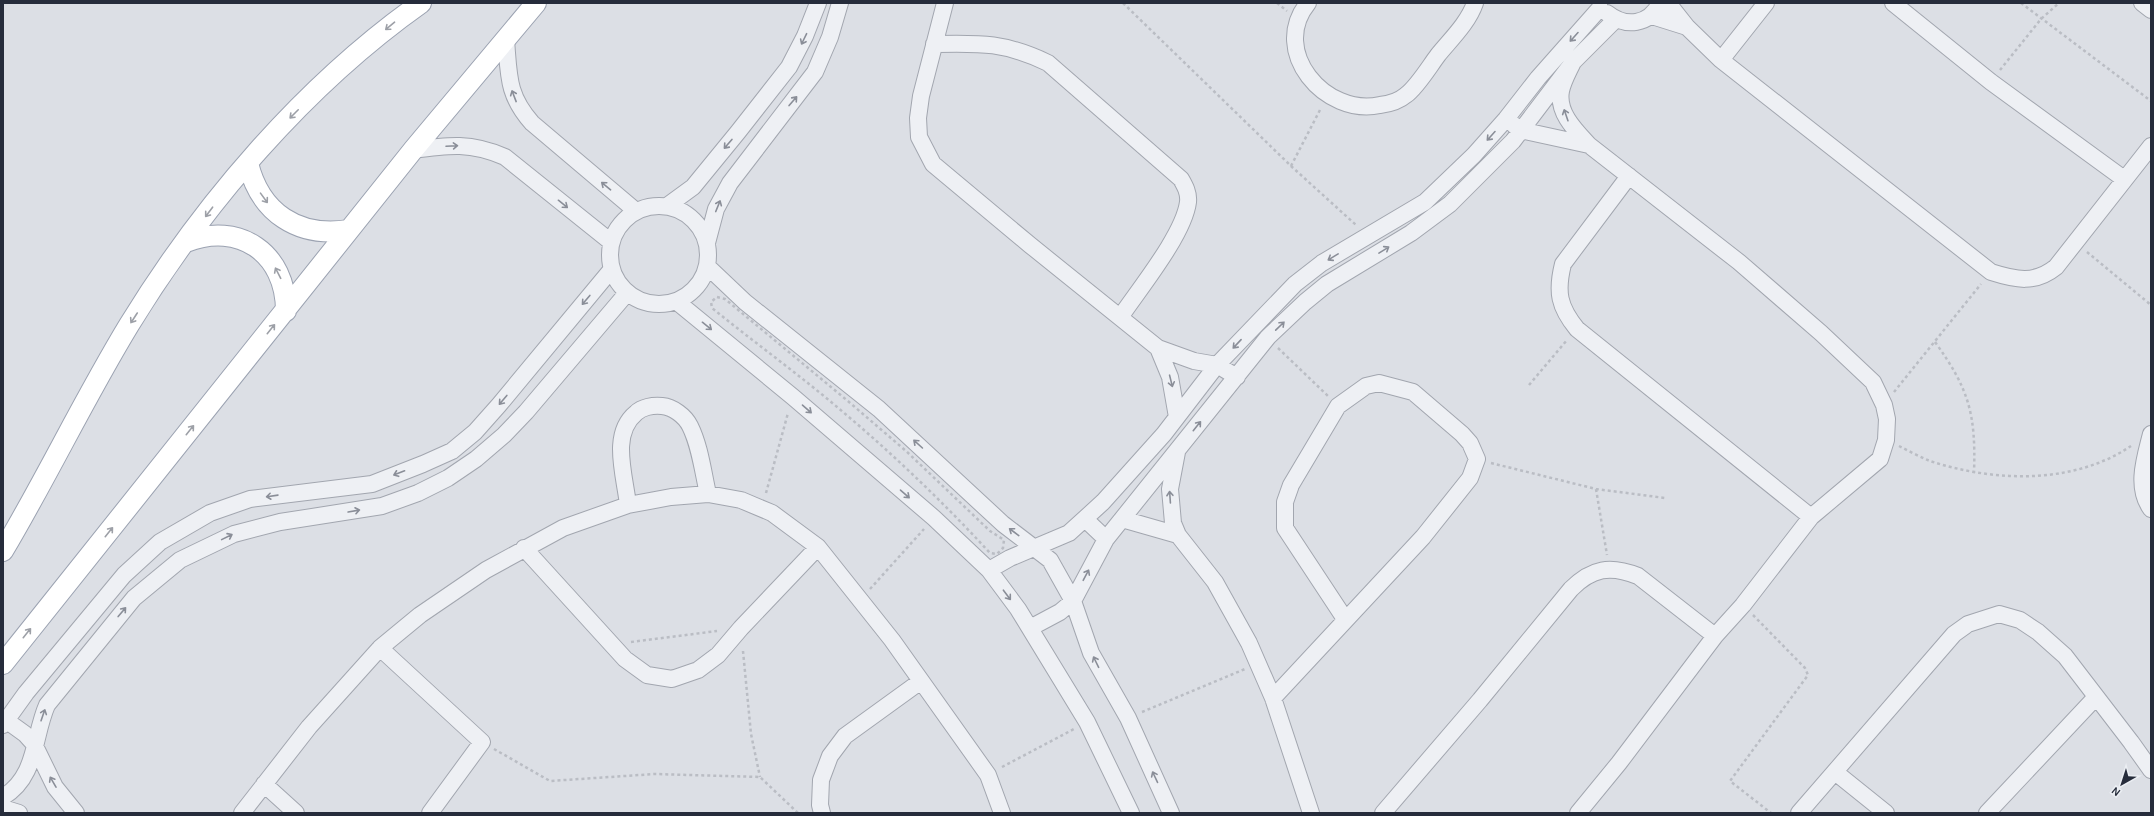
<svg xmlns="http://www.w3.org/2000/svg" width="2154" height="816" font-family="Karla,sans-serif">
<rect width="100%" height="100%" fill="#dcdfe5"/>
<g fill="none" stroke-linecap="round" stroke-linejoin="round">
<defs>
<path id="minor" d="M945,3L921,96L918,118L919,137L933,164L1030,245L1158,348L1194,361L1217,365L1237,377
M1308,3C1269,51 1325,117 1380,105C1389,104 1399,101 1406,95C1417,87 1429,67 1438,55C1451,39 1468,23 1475,3
M1668,3L1687,27L1721,60L1991,272C2016,280 2035,284 2056,267L2151,146
M1893,3L1991,82L2124,179
M2142,3L2151,10
M1607,13C1626,28 1649,25 1660,3
M1652,16L1687,27
M506,40C509,75 507,95 532,123L636,211
M934,44C981,43 1004,42 1048,63L1181,179C1185,186 1189,193 1188,202C1184,234 1140,288 1121,316
M1721,60L1766,3
M1573,62C1569,71 1563,81 1561,91C1557,113 1576,131 1589,145L1739,262L1821,333L1873,382L1884,405L1887,419L1886,440L1880,459L1811,517L1743,605L1715,636L1619,763L1578,813
M1514,125L1520,130L1589,145
M413,150C449,145 471,142 505,157L611,242
M1629,176L1563,264C1556,292 1559,307 1577,329L1811,517
M610 255a49 49 0 1 1 98 0a49 49 0 1 1-98 0Z
M667,206L693,187L738,132L789,67L805,36L818,3
M707,243L716,209L730,183L815,72L830,37L840,3
M707,266L745,302L879,409L1003,524L1050,560L1073,601L1091,653L1128,718L1171,813
M676,301L793,397L934,518L989,570L1018,609L1087,722L1131,813
M1158,348L1170,377L1177,417
M2151,434C2145,458 2135,487 2151,509
M1177,452L1170,489L1173,523L1178,535L1215,582L1249,643L1273,698L1311,813
M628,505C625,476 610,434 636,413C642,407 653,405 662,406C673,407 685,416 690,426C700,446 703,472 708,494
M1085,519L1106,539
M1122,519L1178,535
M524,548L625,659L647,675L672,679L698,670L718,655L741,628L818,547
M989,570L1010,558L1069,533L1103,502L1164,434L1217,365L1295,284L1322,263L1425,202L1474,155L1506,119L1538,78L1600,8
M1030,628L1060,612L1073,601L1106,539L1268,337L1305,302L1327,284L1411,233L1450,204L1513,141L1573,62L1615,20
M380,648L482,742L430,813
M1273,698L1423,537L1470,478L1477,459L1470,443L1462,434L1413,392L1379,383L1366,386L1338,406L1291,485L1285,502V528L1345,619
M7,721L25,734L34,744L55,787L76,813
M3,725L26,693L124,575L160,542L210,513L250,499L372,484L423,464L452,451L475,432L499,405L611,270
M1835,772L1886,813
M264,784L296,813
M3,797C37,777 33,737 47,705L134,598L180,560L234,534L280,522L382,506L418,493L448,478L476,459L504,435L526,412L627,293
M3,808L19,813
M242,813L309,727L380,648L420,615L486,570L563,528L628,505L671,497L708,494L741,500L772,513L818,547L892,640L988,775L1002,813
M822,813L820,805L821,780L830,756L845,736L921,681
M1383,813L1480,700L1571,589C1592,568 1610,565 1638,576L1715,636
M1799,813L1954,634L1968,624L1999,614L2020,620L2038,632L2065,656L2131,742L2151,770
M1987,813L2096,697"/>
<path id="major" d="M248,163C260,213 298,238 349,230
M186,242C239,221 286,253 286,311
M3,551C47,477 84,399 129,325C203,204 305,85 421,3
M3,664L413,150L536,3"/>
</defs>
<use href="#minor" stroke="#a2a6af" stroke-width="18"/>
<use href="#major" stroke="#9ba2b1" stroke-width="22"/>
<path stroke="#babdc4" stroke-width="2.5" stroke-dasharray="3 3" stroke-linecap="butt" d="M1123,3L1291,166L1356,225
M1277,3L1287,11
M2021,3L2151,101
M2000,70L2041,19L2059,3
M1291,166L1321,108
M2087,252L2151,305
M717,297L725,299L849,402L906,451L990,531L1004,540L1003,548L997,554L990,553C944,503 895,456 843,412C801,376 755,343 712,308L711,302Z
M1935,342C1969,389 1976,414 1974,473
M1278,348L1328,396
M1529,385L1567,340
M1894,392L1981,284
M1899,446C1909,451 1920,457 1930,461C1994,482 2073,485 2131,446
M1491,463L1596,489L1665,498
M1596,489L1607,555
M766,493L788,413
M870,589L924,529
M1753,615L1805,668L1808,675L1730,781L1771,813
M631,642L717,631
M743,651L751,734L760,777
M1142,712L1245,669
M494,749L550,781L655,774L760,777L798,813
M1002,767L1074,729"/>
<use href="#minor" stroke="#eef0f4" stroke-width="16"/>
<use href="#major" stroke="#fff" stroke-width="20"/>
</g>
<defs><path id="oneway-shaft" d="M-6 0H5M1.5-3L5.5 0L1.5 3" fill="none" stroke-width="1.6" stroke-linecap="round" stroke-linejoin="round"/></defs>
<g stroke="#9da0a7">
<use href="#oneway-shaft" transform="translate(390 26) rotate(140)"/>
<use href="#oneway-shaft" transform="translate(294 114) rotate(135)"/>
<use href="#oneway-shaft" transform="translate(264 198) rotate(54)"/>
<use href="#oneway-shaft" transform="translate(209 212) rotate(127)"/>
<use href="#oneway-shaft" transform="translate(278 273) rotate(-117)"/>
<use href="#oneway-shaft" transform="translate(134 318) rotate(123)"/>
<use href="#oneway-shaft" transform="translate(271 329) rotate(-51)"/>
<use href="#oneway-shaft" transform="translate(190 430) rotate(-51)"/>
<use href="#oneway-shaft" transform="translate(109 532) rotate(-51)"/>
<use href="#oneway-shaft" transform="translate(27 633) rotate(-51)"/>
</g>
<g stroke="#8a8e98">
<use href="#oneway-shaft" transform="translate(1574 37) rotate(132)"/>
<use href="#oneway-shaft" transform="translate(804 39) rotate(116)"/>
<use href="#oneway-shaft" transform="translate(514 96) rotate(-111)"/>
<use href="#oneway-shaft" transform="translate(793 101) rotate(-49)"/>
<use href="#oneway-shaft" transform="translate(1566 115) rotate(-109)"/>
<use href="#oneway-shaft" transform="translate(1491 136) rotate(132)"/>
<use href="#oneway-shaft" transform="translate(728 144) rotate(131)"/>
<use href="#oneway-shaft" transform="translate(452 146) rotate(-3)"/>
<use href="#oneway-shaft" transform="translate(606 186) rotate(-140)"/>
<use href="#oneway-shaft" transform="translate(563 204) rotate(39)"/>
<use href="#oneway-shaft" transform="translate(718 206) rotate(-68)"/>
<use href="#oneway-shaft" transform="translate(1384 250) rotate(-32)"/>
<use href="#oneway-shaft" transform="translate(1333 257) rotate(149)"/>
<use href="#oneway-shaft" transform="translate(586 300) rotate(130)"/>
<use href="#oneway-shaft" transform="translate(707 326) rotate(39)"/>
<use href="#oneway-shaft" transform="translate(1280 326) rotate(-44)"/>
<use href="#oneway-shaft" transform="translate(1237 344) rotate(133)"/>
<use href="#oneway-shaft" transform="translate(1171 381) rotate(76)"/>
<use href="#oneway-shaft" transform="translate(503 400) rotate(130)"/>
<use href="#oneway-shaft" transform="translate(807 409) rotate(41)"/>
<use href="#oneway-shaft" transform="translate(1197 426) rotate(-51)"/>
<use href="#oneway-shaft" transform="translate(918 444) rotate(-138)"/>
<use href="#oneway-shaft" transform="translate(399 473) rotate(159)"/>
<use href="#oneway-shaft" transform="translate(905 494) rotate(41)"/>
<use href="#oneway-shaft" transform="translate(272 496) rotate(172)"/>
<use href="#oneway-shaft" transform="translate(1170 497) rotate(-94)"/>
<use href="#oneway-shaft" transform="translate(354 511) rotate(-10)"/>
<use href="#oneway-shaft" transform="translate(1014 532) rotate(-143)"/>
<use href="#oneway-shaft" transform="translate(227 537) rotate(-26)"/>
<use href="#oneway-shaft" transform="translate(1086 575) rotate(-62)"/>
<use href="#oneway-shaft" transform="translate(1007 595) rotate(53)"/>
<use href="#oneway-shaft" transform="translate(122 612) rotate(-50)"/>
<use href="#oneway-shaft" transform="translate(1096 662) rotate(-116)"/>
<use href="#oneway-shaft" transform="translate(43 715) rotate(-71)"/>
<use href="#oneway-shaft" transform="translate(1155 777) rotate(-115)"/>
<use href="#oneway-shaft" transform="translate(53 782) rotate(-120)"/>
</g>
<rect width="2154" height="816" fill="none" stroke="#262c3b" stroke-width="8"/>
<g transform="translate(2122 784) rotate(219)" stroke="#ebeef3" stroke-width="3" paint-order="stroke">
<path d="M0-3L7 15L0 10L-7 15Z" fill="#262c3b"/>
<text y="-6" font-size="11" font-weight="bold" text-anchor="middle" fill="#262c3b">N</text>
</g>
</svg>
